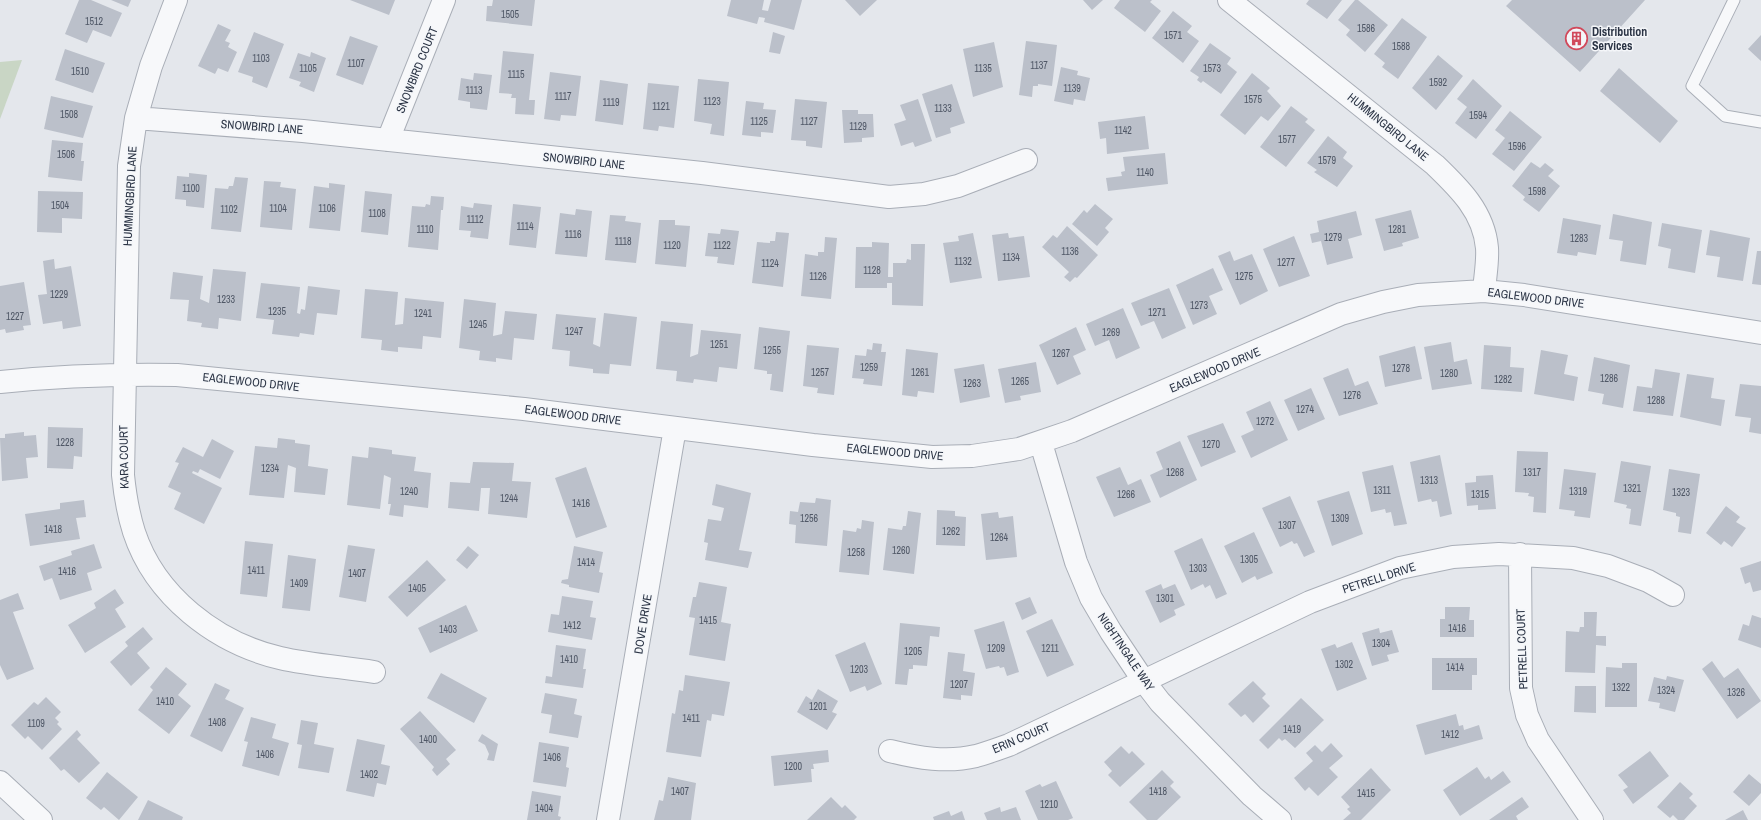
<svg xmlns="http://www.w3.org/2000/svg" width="1761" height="820" font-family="'Archivo Narrow',sans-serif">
<rect width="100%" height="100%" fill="#e4e7ec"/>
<path fill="#c9d6c5" d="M22,60L0,119V62Z"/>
<path fill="#bbc0ca" d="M79,0H91L122,13L111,37L93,30L87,43L65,34Z
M111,0H131L128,7Z
M350,0H395L389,15Z
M493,0H535L532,26L486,21L487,6H492Z
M731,0H764L762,10L768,11L771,0H802L794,30L764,22L765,18L759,17L757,24L727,16Z
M845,0H877L860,16Z
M1083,0H1103L1092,10Z
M1120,0H1152L1150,2L1161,11L1145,32L1114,8Z
M1309,0H1342L1327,19L1306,4Z
M1355,0H1358L1388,25L1365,52L1346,35L1350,30L1338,20Z
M1512,0H1645L1580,72L1506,6Z
M1173,11L1192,26L1187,32L1199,41L1183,63L1152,38Z
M1402,18L1427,37L1398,79L1382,67L1385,63L1374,54Z
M218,24L231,30L225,41L230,43L228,47L237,52L228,72L218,68L215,74L198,66Z
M254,32L284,44L267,88L252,82L253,77L238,72Z
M773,32L785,36L780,54L769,52Z
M1761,35V61L1748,49Z
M350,36L378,46L363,85L336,75Z
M1026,41L1057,45L1052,86L1038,84V86H1033L1032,97L1019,95Z
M994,42L1003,87L973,97L963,49Z
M1210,43L1231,58L1227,64L1237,72L1221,94L1203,81L1201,83L1197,80L1199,77L1190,71Z
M65,49L105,63L93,93L55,80Z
M503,51L534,54L529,100H535L534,115L515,114L516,98H511L512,94L499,93Z
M311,52L326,58L314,92L299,86L301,82L289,78L298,53L310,57Z
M1438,55L1463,76L1436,110L1412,88Z
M1061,67L1078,71L1077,75L1090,78L1085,101L1074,99L1073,105L1054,101Z
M1619,68L1678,121L1660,143L1600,91Z
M550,72L581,76L576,116L561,115L560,121L544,119Z
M474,73L492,75L487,110L470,108V102L458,100L461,78L473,80Z
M1252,73L1270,88L1267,91L1281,106L1268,121L1261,116L1245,135L1220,115Z
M698,79L729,82L724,136L710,134L712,124L694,121Z
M1473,79L1502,106L1476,139L1455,123L1467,107L1457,99Z
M600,80L628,84L623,125L595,121Z
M648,83L679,86L674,128L659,126L658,131L643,129Z
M952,84L965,123L950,128L951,133L936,138L922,94Z
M51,96L93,106L83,138L44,129Z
M795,99L827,102L822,148L806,146V141L791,140Z
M918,99L932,141L915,147L913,142L901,146L894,124L906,120L900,105Z
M746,101L764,103L763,109L776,110L773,133L761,132V137L742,135Z
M1291,106L1308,119L1305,122L1315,130L1286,167L1260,147Z
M842,110H858V114H873L874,137L862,138V142L844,143Z
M1510,111L1542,137L1514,171L1492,154L1505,138L1495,130Z
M1145,116L1149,149L1107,154L1106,138L1100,139L1098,122Z
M1328,136L1347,152L1343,158L1353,166L1337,187L1314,172L1317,170L1307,163Z
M52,140L83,143L81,161H84L82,181L48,177Z
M1165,153L1168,184L1108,191L1106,178L1122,176L1121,172L1125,171L1123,157Z
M1531,162L1540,168L1545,163L1554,170L1548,176L1560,186L1539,212L1523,200L1525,197L1512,186Z
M189,173L207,175L204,208L186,206V200L175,199L177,176L189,177Z
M235,177L248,178L241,232L211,229L215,188L228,189L229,186H233Z
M264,181L281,182L280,187L296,189L292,230L260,227Z
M329,183L345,185L340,231L309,228L314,186L329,188Z
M38,191L83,192L82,219L62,218V233L37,232Z
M365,191L392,194L388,235L361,232Z
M431,196L444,197L443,210H441L438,250L408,247L412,206L425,207L426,204L430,205Z
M474,203L492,205L488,239L470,237L471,231L459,230L461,206L473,208Z
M513,204L541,207L536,248L509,245Z
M1095,204L1113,219L1105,228L1109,232L1097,246L1072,224L1084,210L1087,213Z
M576,209L592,211L587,257L555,254L560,213L575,215Z
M1411,210L1419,238L1402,243L1403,246L1384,251L1375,219Z
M1356,211L1362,235L1348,239L1353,258L1327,265L1321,241L1312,243L1310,234L1319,232L1317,221Z
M1613,214L1652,222L1646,265L1620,261L1623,241L1609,239Z
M610,215L626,216L625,221L641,223L636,263L605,260Z
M1563,218L1601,225L1596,255L1578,252L1577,256L1557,253Z
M659,220H675V225L690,226L686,267L655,264Z
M1662,223L1702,230L1695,273L1668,268L1671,249L1658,246Z
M1067,226L1098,255L1077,278L1075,277L1070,282L1064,277L1069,272L1042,247L1053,235L1057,238Z
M721,229L739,231L734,265L717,263L718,257L705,256L708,233L720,234Z
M1710,230L1750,238L1743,281L1717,277L1720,257L1706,255Z
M776,232L789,233L783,287L752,283L757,242L770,243V241H775Z
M973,233L982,278L950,283L943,243L959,241L958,236Z
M1008,233L1009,238L1024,236L1030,277L998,281L992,235Z
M1294,236L1310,276L1279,287L1263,249Z
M825,237L837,238L831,299L801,296L805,254L818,256V252H824Z
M872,242L889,243L888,277H893V263H906L907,259L911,260V244H925L923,306L892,305V283H887V288H855L856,247H872Z
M1230,251L1234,261L1252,254L1268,291L1240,305L1218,256Z
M1757,251H1761V285L1752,284Z
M54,259L55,269L71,266L81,326L63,329L62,321L43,324L38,295L47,294L43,261Z
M1213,268L1223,290L1209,296L1217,314L1193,325L1176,285Z
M213,269L246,272L241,321L219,318L218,329L201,327L202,323L187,321L189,300L170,299L173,272L203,276L200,299L209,303Z
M24,282L31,325L23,326L24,330L6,333L5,329L0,330V286Z
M261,283L300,287L297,313L300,314L301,309L305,310L308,286L340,290L337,315L317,313L314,335L300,333L299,337L272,334L274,320L256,318Z
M1169,288L1186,328L1162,339L1154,321L1141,326L1131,303Z
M365,289L398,292L395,325L403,324L405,298L444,302L441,338L423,336L422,349L398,347V352L381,350L382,340L361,338Z
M464,299L496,303L493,336L502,334L505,311L537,314L534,340L514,338L512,360L496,358V362L479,360L480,351L459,348Z
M1123,308L1140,348L1116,359L1109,340L1095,346L1086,324Z
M604,313L637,317L631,366L610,364L609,374L593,373V369L569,366L570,351L552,349L556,314L596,318L593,344L600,347Z
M661,321L693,324L690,357L698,354L701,330L741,334L737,369L719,367L717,382L694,379L693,383L676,381L677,371L656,369Z
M759,327L790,331L783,392L770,390L772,374H767V371L754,369Z
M1076,327L1086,350L1073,356L1081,374L1057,385L1039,345Z
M1451,342L1454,362L1467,359L1472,384L1432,390L1424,347Z
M873,343L882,344L881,352H886L882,386L863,384L864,379L852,378L855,355L866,356L867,349L872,350Z
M807,345L839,348L834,395L817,393L818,388L803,386Z
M1484,345L1511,347L1510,367L1524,368L1522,392L1481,389Z
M1415,346L1422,379L1385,387L1379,356Z
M906,349L938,353L934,393L918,391L917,397L902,395Z
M1541,350L1568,355L1564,374L1578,377L1574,401L1534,394Z
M1594,357L1630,365L1623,408L1602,404L1604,394L1588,391Z
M1036,362L1041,392L1020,396L1021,400L1005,403L998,369Z
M984,364L990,397L960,403L954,369Z
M1348,368L1355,386L1368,381L1378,404L1339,416L1323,378Z
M1655,369L1680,373L1673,416L1633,411L1637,386L1652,388Z
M1687,374L1714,378L1711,398L1725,400L1721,426L1680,417Z
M1740,384L1761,386V434L1749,432L1751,418L1735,416Z
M1311,388L1325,419L1298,431L1284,400Z
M1270,401L1288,440L1251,458L1241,436L1254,430L1246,412Z
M1223,423L1236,452L1201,467L1187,436Z
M48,427L83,428L82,457L74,456L73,469L47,468Z
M24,432V436L36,435L38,457L26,458L28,478L2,481L0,438H5V434Z
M278,438L295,440V443L310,445L308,466L328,469L325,495L294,492L296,468L288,465L284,498L249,495L255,446L277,448Z
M212,439L234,451L220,479L200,469L198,473L193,471L192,473L222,488L204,524L174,509L181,493L168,487L179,463L175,462L183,447L203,457Z
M1180,441L1197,480L1160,498L1150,475L1163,469L1156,452Z
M369,447L392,450V454L416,457L414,471L431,473L428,508L404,505L403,517L389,515L391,504H388L391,478L384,475L380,509L347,505L352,456L368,458Z
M1517,451L1548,452L1546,513L1533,512L1534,497L1528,496L1529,493L1515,492Z
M1440,455L1452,514L1440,517L1437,501L1432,502L1431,499L1418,502L1410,462Z
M1621,461L1651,466L1641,526L1629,524L1631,509L1626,508L1627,505L1614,502Z
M473,462L514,463L512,481L531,482L527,518L488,514L490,488H481L479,511L448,508L450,482L470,483Z
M1393,465L1407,524L1394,526L1391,512L1386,513L1385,509L1371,512L1362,472Z
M586,467L607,527L576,538L555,478Z
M1120,467L1128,485L1141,479L1151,502L1114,517L1096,477Z
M1564,469L1596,473L1590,518L1574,516L1575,511L1559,509Z
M1669,469L1700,474L1691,534L1678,532L1680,517L1676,516V513L1663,510Z
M1493,475L1496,509L1478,510V505L1467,506L1465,483L1476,482V476Z
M716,484L751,493L739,550L752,552L748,568L705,560L708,543L704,542L708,519L721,521L724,508L712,505Z
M1349,491L1363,534L1332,546L1317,501Z
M1290,496L1315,552L1304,557L1297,543L1294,544L1292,541L1280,547L1262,508Z
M816,498L831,500L827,546L795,543L796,525L789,524L790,511L798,512L800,502L815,503Z
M84,500L86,517L76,518L80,539L30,546L25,514L60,509V503Z
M1726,506L1740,517L1736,522L1746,528L1732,547L1724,541L1721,545L1706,533Z
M937,510L955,511V516L966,517L965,546L936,545Z
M908,511L921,513L914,574L883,570L888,528L902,530L903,526H906Z
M998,512L999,518L1013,516L1017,557L986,560L981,514Z
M862,520L874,522L869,575L839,572L843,530L856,532L857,528L861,529Z
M1254,532L1273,573L1257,580L1255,576L1242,583L1224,546Z
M1202,538L1227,594L1216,599L1210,585L1205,588L1203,584L1191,590L1174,551Z
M245,541L273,544L267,597L240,594Z
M94,544L102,568L87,573L92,590L60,600L52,578L44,581L39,566L72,555L71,551Z
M348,545L375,549L366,602L339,597Z
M468,546L479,555L467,569L456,560Z
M574,546L603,552L599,572L603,573L599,593L569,587V585L561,583L562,580L568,579Z
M288,555L316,559L310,611L282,608Z
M427,560L446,580L407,617L388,597Z
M1761,561V590L1753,592L1750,582L1745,584L1740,568Z
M699,582L727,587L721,622L731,624L725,661L689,655L695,618L689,617L693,597H696Z
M1161,584L1163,589L1175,584L1185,605L1174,610L1176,615L1160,623L1145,591Z
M115,589L124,603L115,609L126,627L85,653L68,625L96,608L94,603Z
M18,593L24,609L13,612L34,669L7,680L0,665V600Z
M562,596L593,601L590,617L596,618L592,640L548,632L551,614L559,615Z
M1030,597L1037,613L1022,620L1015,603Z
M466,605L478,631L430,653L418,628Z
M1445,607H1470L1469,620H1474V637H1440V619H1445Z
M1584,612H1597L1596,636H1606V646L1596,645L1595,673L1565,672L1566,631L1579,632L1580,627H1584Z
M1752,615L1761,618V648L1738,640L1743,624L1749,626Z
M1052,619L1074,665L1047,677L1026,631Z
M1004,621L1019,672L1007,676L1004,667L1000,668L999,666L986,669L974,630Z
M900,623L940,627L939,637L930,636L927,666L913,665V669H909L907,685L895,684Z
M143,627L153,639L137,653L150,668L131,686L110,662L128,646L125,642Z
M1379,628L1380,633L1392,630L1399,652L1387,655L1389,661L1372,666L1362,633Z
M865,642L882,684L867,691L865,686L850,692L835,655Z
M1352,642L1367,679L1337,691L1321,649L1335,644L1337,648Z
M556,645L586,649L583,669H586L583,688L545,683L546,676L552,677Z
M948,652L965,654L963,671L975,673L972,696L961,695V700L943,698Z
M1432,658H1477V675H1472V690H1432Z
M1712,661L1724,678L1738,668L1761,701L1737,719L1702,669Z
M1622,663H1637V707H1605L1606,667L1622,668Z
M166,667L187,684L178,695L191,706L169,734L138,710L153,690L150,687Z
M441,673L487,698L474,723L427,698Z
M685,675L730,682L724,716L712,714L711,721L707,720L701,757L666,752L672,713L675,714L679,690L683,691Z
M1667,676L1684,680L1675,712L1659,708L1660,703L1648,701L1654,677L1666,680Z
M1253,681L1266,694L1262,698L1270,706L1253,723L1245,714L1241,717L1228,704Z
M215,683L230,690L225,699L244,708L222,752L190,736Z
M1575,686H1596V713L1574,712Z
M818,689L838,701L832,712L837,714L827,730L797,712L806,696L812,700Z
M545,693L577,699L574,714L582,716L578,738L549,733L552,715L541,713Z
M46,697L61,712L55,718L59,722L57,724L62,729L42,750L28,736L25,739L11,725L34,702L38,705Z
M1301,698L1324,720L1295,748L1285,739L1282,741L1279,738L1268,749L1259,740Z
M420,711L456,750L446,759L450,764L437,776L432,770L434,767L400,729Z
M1456,714L1459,726L1463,725L1464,730L1479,725L1483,739L1425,755L1416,725Z
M251,717L276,724L272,738L289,743L279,776L242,766L248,742L244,741Z
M301,720L318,723L314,744L334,748L329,773L298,768L302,745L297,744Z
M77,730L81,735L77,739L100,763L79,783L64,769L61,771L49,758Z
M482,734L498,744L494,761L487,760L489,754L485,745L478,741Z
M357,739L385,745L381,764L390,766L386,785L377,783L374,797L346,791Z
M539,742L569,747L566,767L569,768L566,787L533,782Z
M1331,743L1343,756L1329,768L1338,777L1318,796L1309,787L1305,791L1294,778L1313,761L1306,753L1315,745L1322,752Z
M1121,746L1129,754L1132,751L1145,764L1120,787L1108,775L1112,771L1104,762Z
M828,750L829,762L813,764L814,769H811L812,782L774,786L771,756Z
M1650,751L1669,776L1633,804L1623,790L1628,787L1618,775Z
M1477,767L1485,779L1489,776L1491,780L1503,771L1511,782L1460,816L1443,790Z
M1371,768L1391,790L1361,820H1343L1351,813L1347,809L1350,807L1341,797Z
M1162,770L1174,782L1170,786L1181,797L1157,820H1147L1129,802Z
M107,772L138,797L119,820L104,807L101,810L86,798Z
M1749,774L1761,784V793L1749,806L1733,792Z
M668,777L696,783L691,820H654L659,800L663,801Z
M1056,781L1073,818L1068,820H1038L1025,791L1040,784L1042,787Z
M1680,782L1693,794L1689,798L1697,806L1684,820H1678L1673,815L1670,818L1657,807Z
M532,791L561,796L558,816L561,817L560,820H527Z
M831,797L842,808L845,805L857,817L854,820H807Z
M1522,797L1529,807L1516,816L1518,820H1489Z
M148,800L183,817L182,820H138Z
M1000,807L1001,812L1016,807L1021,820H987L984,813Z
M1743,810L1748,820H1725Z
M949,811L951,816L962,811L965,820H934L933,817Z"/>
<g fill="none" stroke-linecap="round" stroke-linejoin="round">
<defs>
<path id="service" d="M1734,0L1692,86L1725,116L1761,122"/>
<path id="minor" d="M176,0L151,66L136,118L129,166L123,475C125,495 128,513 134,532C155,596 216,643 280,658C310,665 343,667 374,672
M1229,0L1435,165C1459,188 1484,212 1487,248C1488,262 1485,277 1484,291
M136,118L303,131L702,173L889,197L924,194L958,186L1026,160
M388,140L444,0
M0,382C59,376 118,374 177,375L524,409L813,445L932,457L972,456L1019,449L1072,431L1341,314L1383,302L1418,295L1484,291L1524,295L1761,333
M1041,443L1076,562L1091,598L1111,632L1143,680L1160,702L1252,796L1280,820
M1520,554L1521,688L1527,715L1538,740L1592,820
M890,751C918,758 947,763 976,756C987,753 998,749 1009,745L1310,602L1400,568L1453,557L1499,554L1573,558L1608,566L1648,581L1673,595
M0,782L41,820
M608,820L675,428"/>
</defs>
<use href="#service" stroke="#a9aeb7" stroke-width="13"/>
<use href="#minor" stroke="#a9aeb7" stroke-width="24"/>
<use href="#service" stroke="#f7f8fa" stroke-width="11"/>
<use href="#minor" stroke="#f7f8fa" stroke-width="22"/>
</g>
<defs>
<symbol id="building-ring" viewBox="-11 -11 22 22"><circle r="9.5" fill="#f4f6f9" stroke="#d1495b" stroke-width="1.5"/><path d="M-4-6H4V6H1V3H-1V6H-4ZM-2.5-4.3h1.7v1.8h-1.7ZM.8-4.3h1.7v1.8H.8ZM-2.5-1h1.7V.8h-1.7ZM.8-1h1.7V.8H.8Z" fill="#d1495b"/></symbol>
</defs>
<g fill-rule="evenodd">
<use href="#building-ring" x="1564" y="26" width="25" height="25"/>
</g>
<g text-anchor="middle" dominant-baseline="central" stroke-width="3" stroke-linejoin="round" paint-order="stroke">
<g font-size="10" fill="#4f5766">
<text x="510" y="14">1505</text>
<text x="94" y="21">1512</text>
<text x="1366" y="28">1586</text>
<text x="1173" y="35">1571</text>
<text x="1401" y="46">1588</text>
<text x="261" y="58">1103</text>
<text x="356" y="63">1107</text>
<text x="1039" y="65">1137</text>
<text x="308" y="68">1105</text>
<text x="983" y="68">1135</text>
<text x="1212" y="68">1573</text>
<text x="80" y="71">1510</text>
<text x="516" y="74">1115</text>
<text x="1438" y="82">1592</text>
<text x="1072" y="88">1139</text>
<text x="474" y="90">1113</text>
<text x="563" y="96">1117</text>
<text x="1253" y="99">1575</text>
<text x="712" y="101">1123</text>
<text x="611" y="102">1119</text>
<text x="661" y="106">1121</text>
<text x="943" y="108">1133</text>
<text x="69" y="114">1508</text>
<text x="1478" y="115">1594</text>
<text x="759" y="121">1125</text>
<text x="809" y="121">1127</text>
<text x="858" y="126">1129</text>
<text x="1123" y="130">1142</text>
<text x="1287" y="139">1577</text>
<text x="1517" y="146">1596</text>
<text x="66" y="154">1506</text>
<text x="1327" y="160">1579</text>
<text x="1145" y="172">1140</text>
<text x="191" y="188">1100</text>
<text x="1537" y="191">1598</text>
<text x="60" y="205">1504</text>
<text x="278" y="208">1104</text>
<text x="327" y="208">1106</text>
<text x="229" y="209">1102</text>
<text x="377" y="213">1108</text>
<text x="475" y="219">1112</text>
<text x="525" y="226">1114</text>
<text x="425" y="229">1110</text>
<text x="1397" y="229">1281</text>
<text x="573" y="234">1116</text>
<text x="1333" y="237">1279</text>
<text x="1579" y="238">1283</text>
<text x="623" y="241">1118</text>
<text x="672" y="245">1120</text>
<text x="722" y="245">1122</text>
<text x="1070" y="251">1136</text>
<text x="1011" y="257">1134</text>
<text x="963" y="261">1132</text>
<text x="1286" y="262">1277</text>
<text x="770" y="263">1124</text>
<text x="872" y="270">1128</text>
<text x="818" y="276">1126</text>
<text x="1244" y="276">1275</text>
<text x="59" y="294">1229</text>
<text x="226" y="299">1233</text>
<text x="1199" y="305">1273</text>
<text x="277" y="311">1235</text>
<text x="1157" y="312">1271</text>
<text x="423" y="313">1241</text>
<text x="15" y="316">1227</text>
<text x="478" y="324">1245</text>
<text x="574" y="331">1247</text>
<text x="1111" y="332">1269</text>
<text x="719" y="344">1251</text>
<text x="772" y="350">1255</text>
<text x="1061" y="353">1267</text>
<text x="869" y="367">1259</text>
<text x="1401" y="368">1278</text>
<text x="820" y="372">1257</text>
<text x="920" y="372">1261</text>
<text x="1449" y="373">1280</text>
<text x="1609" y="378">1286</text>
<text x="1503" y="379">1282</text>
<text x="1020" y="381">1265</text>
<text x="972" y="383">1263</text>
<text x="1352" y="395">1276</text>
<text x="1656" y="400">1288</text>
<text x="1305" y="409">1274</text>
<text x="1265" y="421">1272</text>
<text x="65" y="442">1228</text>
<text x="1211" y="444">1270</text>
<text x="270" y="468">1234</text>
<text x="1175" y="472">1268</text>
<text x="1532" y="472">1317</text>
<text x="1429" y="480">1313</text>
<text x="1632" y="488">1321</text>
<text x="1382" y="490">1311</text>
<text x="409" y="491">1240</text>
<text x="1578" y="491">1319</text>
<text x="1681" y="492">1323</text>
<text x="1126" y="494">1266</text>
<text x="1480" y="494">1315</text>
<text x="509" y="498">1244</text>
<text x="581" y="503">1416</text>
<text x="809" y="518">1256</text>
<text x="1340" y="518">1309</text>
<text x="1287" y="525">1307</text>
<text x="53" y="529">1418</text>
<text x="951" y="531">1262</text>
<text x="999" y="537">1264</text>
<text x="901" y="550">1260</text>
<text x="856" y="552">1258</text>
<text x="1249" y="559">1305</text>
<text x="586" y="562">1414</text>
<text x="1198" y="568">1303</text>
<text x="256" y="570">1411</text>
<text x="67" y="571">1416</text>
<text x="357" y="573">1407</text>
<text x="299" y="583">1409</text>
<text x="417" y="588">1405</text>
<text x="1165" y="598">1301</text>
<text x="708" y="620">1415</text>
<text x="572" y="625">1412</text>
<text x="1457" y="628">1416</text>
<text x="448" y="629">1403</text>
<text x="1381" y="643">1304</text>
<text x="996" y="648">1209</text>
<text x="1050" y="648">1211</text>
<text x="913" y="651">1205</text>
<text x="569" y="659">1410</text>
<text x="1344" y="664">1302</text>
<text x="1455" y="667">1414</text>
<text x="859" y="669">1203</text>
<text x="959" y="684">1207</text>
<text x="1621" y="687">1322</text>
<text x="1666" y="690">1324</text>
<text x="1736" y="692">1326</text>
<text x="165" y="701">1410</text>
<text x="818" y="706">1201</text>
<text x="691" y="718">1411</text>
<text x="217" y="722">1408</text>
<text x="36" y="723">1109</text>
<text x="1292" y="729">1419</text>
<text x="1450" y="734">1412</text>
<text x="428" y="739">1400</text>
<text x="265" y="754">1406</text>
<text x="552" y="757">1406</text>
<text x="793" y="766">1200</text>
<text x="369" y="774">1402</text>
<text x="680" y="791">1407</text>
<text x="1158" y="791">1418</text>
<text x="1366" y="793">1415</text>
<text x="1049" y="804">1210</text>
<text x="544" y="808">1404</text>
</g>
<g font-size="12" font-weight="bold" fill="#2b3445" stroke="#f4f6f9" text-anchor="start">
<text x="1592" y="32">Distribution<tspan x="1592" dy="14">Services</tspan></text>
</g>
<g font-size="12" fill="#2b3445" stroke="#f4f6f9">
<text transform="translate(417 70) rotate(-68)">SNOWBIRD COURT</text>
<text transform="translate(262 127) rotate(4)">SNOWBIRD LANE</text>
<text transform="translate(1388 127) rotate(39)">HUMMINGBIRD LANE</text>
<text transform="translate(584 161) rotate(6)">SNOWBIRD LANE</text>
<text transform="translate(130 196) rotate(-87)">HUMMINGBIRD LANE</text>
<text transform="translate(1536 298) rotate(7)">EAGLEWOOD DRIVE</text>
<text transform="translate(1215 370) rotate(-23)">EAGLEWOOD DRIVE</text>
<text transform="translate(251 382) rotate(6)">EAGLEWOOD DRIVE</text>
<text transform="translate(573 415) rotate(7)">EAGLEWOOD DRIVE</text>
<text transform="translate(895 452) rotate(5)">EAGLEWOOD DRIVE</text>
<text transform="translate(124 457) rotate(-91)">KARA COURT</text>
<text transform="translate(1379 578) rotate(-18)">PETRELL DRIVE</text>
<text transform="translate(643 624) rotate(-81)">DOVE DRIVE</text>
<text transform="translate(1522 649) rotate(-92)">PETRELL COURT</text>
<text transform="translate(1126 652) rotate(56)">NIGHTINGALE WAY</text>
<text transform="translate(1021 738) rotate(-23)">ERIN COURT</text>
</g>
</g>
</svg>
